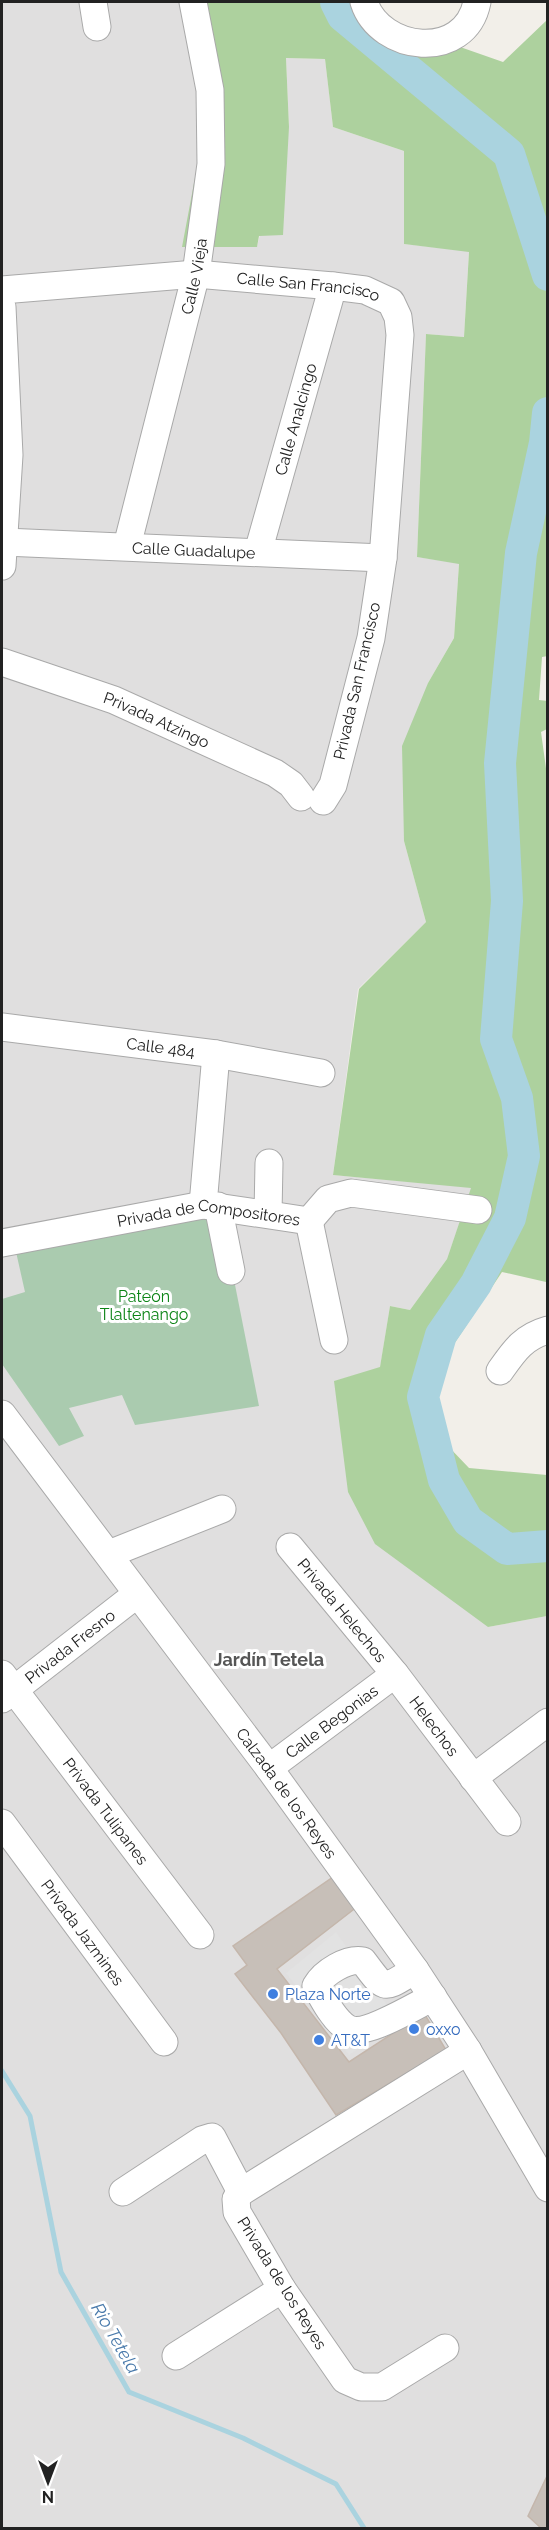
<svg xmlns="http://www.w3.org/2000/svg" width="549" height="2530" font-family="Raleway,sans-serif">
<rect width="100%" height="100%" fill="#f2efe9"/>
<path fill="#e0dfdf" d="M2,2H186L257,246L289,127L286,58L325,59L333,127L404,151V244L469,251L464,337L426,334L417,557L459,563L454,638L428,683L404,841L426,922L358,989L333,1175L472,1187L447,1259L410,1310L390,1306L380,1368L335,1381L488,1627L547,1616V2528H2Z"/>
<path fill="#add19e" d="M186,2H356L360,12L503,62L547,20L548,656L542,657L539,700L548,701L547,729L541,732L548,783L547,1273L546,1282L502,1272L442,1362L437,1394L447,1445L469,1468L547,1475V1616L488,1627L375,1544L348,1492L334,1381L380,1367L390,1306L410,1310L447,1259L471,1188L333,1175L359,989L426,922L404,841L402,746L428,683L454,638L459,564L417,557L426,334L464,337L469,252L404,244V151L333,127L325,59L286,58L289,127L283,235L259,236L257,247H182L206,119Z"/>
<path fill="#aacbaf" d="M217,1194L259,1406L135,1425L122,1395L69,1408L84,1436L59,1446L2,1364V1299L25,1292L12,1234Z"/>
<path fill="#e2e2e2" d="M336,1932L399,2022L349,2055L286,1973Z"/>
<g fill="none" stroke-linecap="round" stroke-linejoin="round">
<path stroke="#aad3df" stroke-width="5" d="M2,2071L30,2116L61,2272L129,2392L243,2438L336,2484L364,2528"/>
<path stroke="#aad3df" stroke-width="32" d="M336,2L343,16L509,154L548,275
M548,413L545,443L521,553L500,763L507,901L496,1039L517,1098L524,1156L510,1218L476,1284L441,1335L423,1397L444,1480L468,1521L507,1549L548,1546"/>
</g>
<path fill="#c7bfb8" stroke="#c4b6ab" stroke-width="1.5" d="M336,1875L362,1903L277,1969L349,2062L424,2013L446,2050L336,2115L281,2033L235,1974L247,1965L233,1946Z
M548,2474V2528H541L528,2516Z"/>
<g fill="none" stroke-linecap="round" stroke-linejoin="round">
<defs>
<g id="minor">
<path d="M93,2L97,27"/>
<path d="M364,2C380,52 465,62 477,2"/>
<path id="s1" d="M2,290L196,274L333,286L365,290L391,302L398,317L400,335L383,558L371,638L333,785L323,801"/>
<path d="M2,307L9,455L2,566"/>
<path id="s2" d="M4,542L383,558"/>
<path id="s3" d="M127,546L196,274L211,164L210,90L193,2"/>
<path id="s4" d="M258,552L333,286"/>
<path id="s5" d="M2,662L114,700L275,773L291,784L301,797"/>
<path id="s6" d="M2,1027L216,1054L321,1073"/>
<path d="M203,1205L216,1054"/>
<path d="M218,1206L231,1271"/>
<path d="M268,1214L269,1163"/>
<path d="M309,1221L328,1199L351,1193L478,1210"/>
<path d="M309,1221L334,1340"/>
<path id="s7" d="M2,1243L203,1205L309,1221"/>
<path d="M500,1371C514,1351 523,1337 548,1330"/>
<path id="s8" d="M2,1414L269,1768L415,1970L468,2051L548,2188"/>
<path id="s9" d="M290,1547L395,1674L507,1822"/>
<path d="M109,1554L222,1509"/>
<path id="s10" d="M2,1674L200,1935"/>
<path id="s11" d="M2,1699L137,1594"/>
<path id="s12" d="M269,1768L395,1674"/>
<path d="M473,1778L548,1722"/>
<path id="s13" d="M2,1823L164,2042"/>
<path d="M415,1970C383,1989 386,1992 363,1961C347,1958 324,1972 316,1986C323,1999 334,2020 347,2028C364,2038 416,2005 433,1997"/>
<path d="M123,2192L202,2140L212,2137L241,2192"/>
<path d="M445,2348L382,2387H361L345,2380L282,2289L237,2212L236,2199L241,2192L468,2051"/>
<path d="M176,2356L282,2289"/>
</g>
</defs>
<use href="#minor" stroke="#a9a9a9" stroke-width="29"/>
<use href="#minor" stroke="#fff" stroke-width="27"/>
</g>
<g fill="#3f7fe0" stroke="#fff" stroke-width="2">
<circle cx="273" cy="1994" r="6"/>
<circle cx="414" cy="2029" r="6"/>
<circle cx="319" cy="2040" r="6"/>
</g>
<g text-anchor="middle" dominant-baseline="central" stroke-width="6" stroke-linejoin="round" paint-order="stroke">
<g font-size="16" fill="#222" stroke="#fff">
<text stroke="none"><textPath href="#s3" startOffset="278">Calle Vieja</textPath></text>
<text stroke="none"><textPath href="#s1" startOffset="308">Calle San Francisco</textPath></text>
<text stroke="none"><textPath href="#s4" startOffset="138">Calle Analcingo</textPath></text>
<text stroke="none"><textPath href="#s2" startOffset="190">Calle Guadalupe</textPath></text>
<text transform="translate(357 681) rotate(-77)">Privada San Francisco</text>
<text stroke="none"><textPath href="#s5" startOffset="165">Privada Atzingo</textPath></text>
<text stroke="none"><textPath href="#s6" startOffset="160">Calle 484</textPath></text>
<text stroke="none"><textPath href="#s7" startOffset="210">Privada de Compositores</textPath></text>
<text stroke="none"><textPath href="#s9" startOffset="82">Privada Helechos</textPath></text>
<text stroke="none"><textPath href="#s11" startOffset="86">Privada Fresno</textPath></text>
<text stroke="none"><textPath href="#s12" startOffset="78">Calle Begonias</textPath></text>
<text stroke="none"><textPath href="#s9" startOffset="230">Helechos</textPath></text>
<text stroke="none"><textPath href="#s8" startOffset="474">Calzada de los Reyes</textPath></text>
<text stroke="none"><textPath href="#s10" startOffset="172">Privada Tulipanes</textPath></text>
<text stroke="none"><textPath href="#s13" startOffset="136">Privada Jazmines</textPath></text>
<text transform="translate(282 2283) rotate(58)">Privada de los Reyes</text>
</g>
<g font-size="16" fill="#0c8416" stroke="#fff">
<text x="144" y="1296">Pateón<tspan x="144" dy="18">Tlaltenango</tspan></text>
</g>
<g font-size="16" fill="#366cbe" stroke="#fff" text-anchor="start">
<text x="285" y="1994">Plaza Norte</text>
<text x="426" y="2029">oxxo</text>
<text x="331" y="2040">AT&amp;T</text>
</g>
<g font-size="18" font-weight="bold" fill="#555" stroke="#fff">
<text x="269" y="1659">Jardín Tetela</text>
</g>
<g font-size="18" font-style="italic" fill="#4a7aab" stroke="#fff">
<text transform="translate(116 2338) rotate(60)">Rio Tetela</text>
</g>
</g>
<rect width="549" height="2530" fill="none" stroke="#222222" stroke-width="6"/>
<g transform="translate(48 2482) rotate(180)" stroke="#ffffff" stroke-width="4.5" paint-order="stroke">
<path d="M0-4.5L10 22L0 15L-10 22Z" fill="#222222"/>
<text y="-9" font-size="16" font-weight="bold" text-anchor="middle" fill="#222222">N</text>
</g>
</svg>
